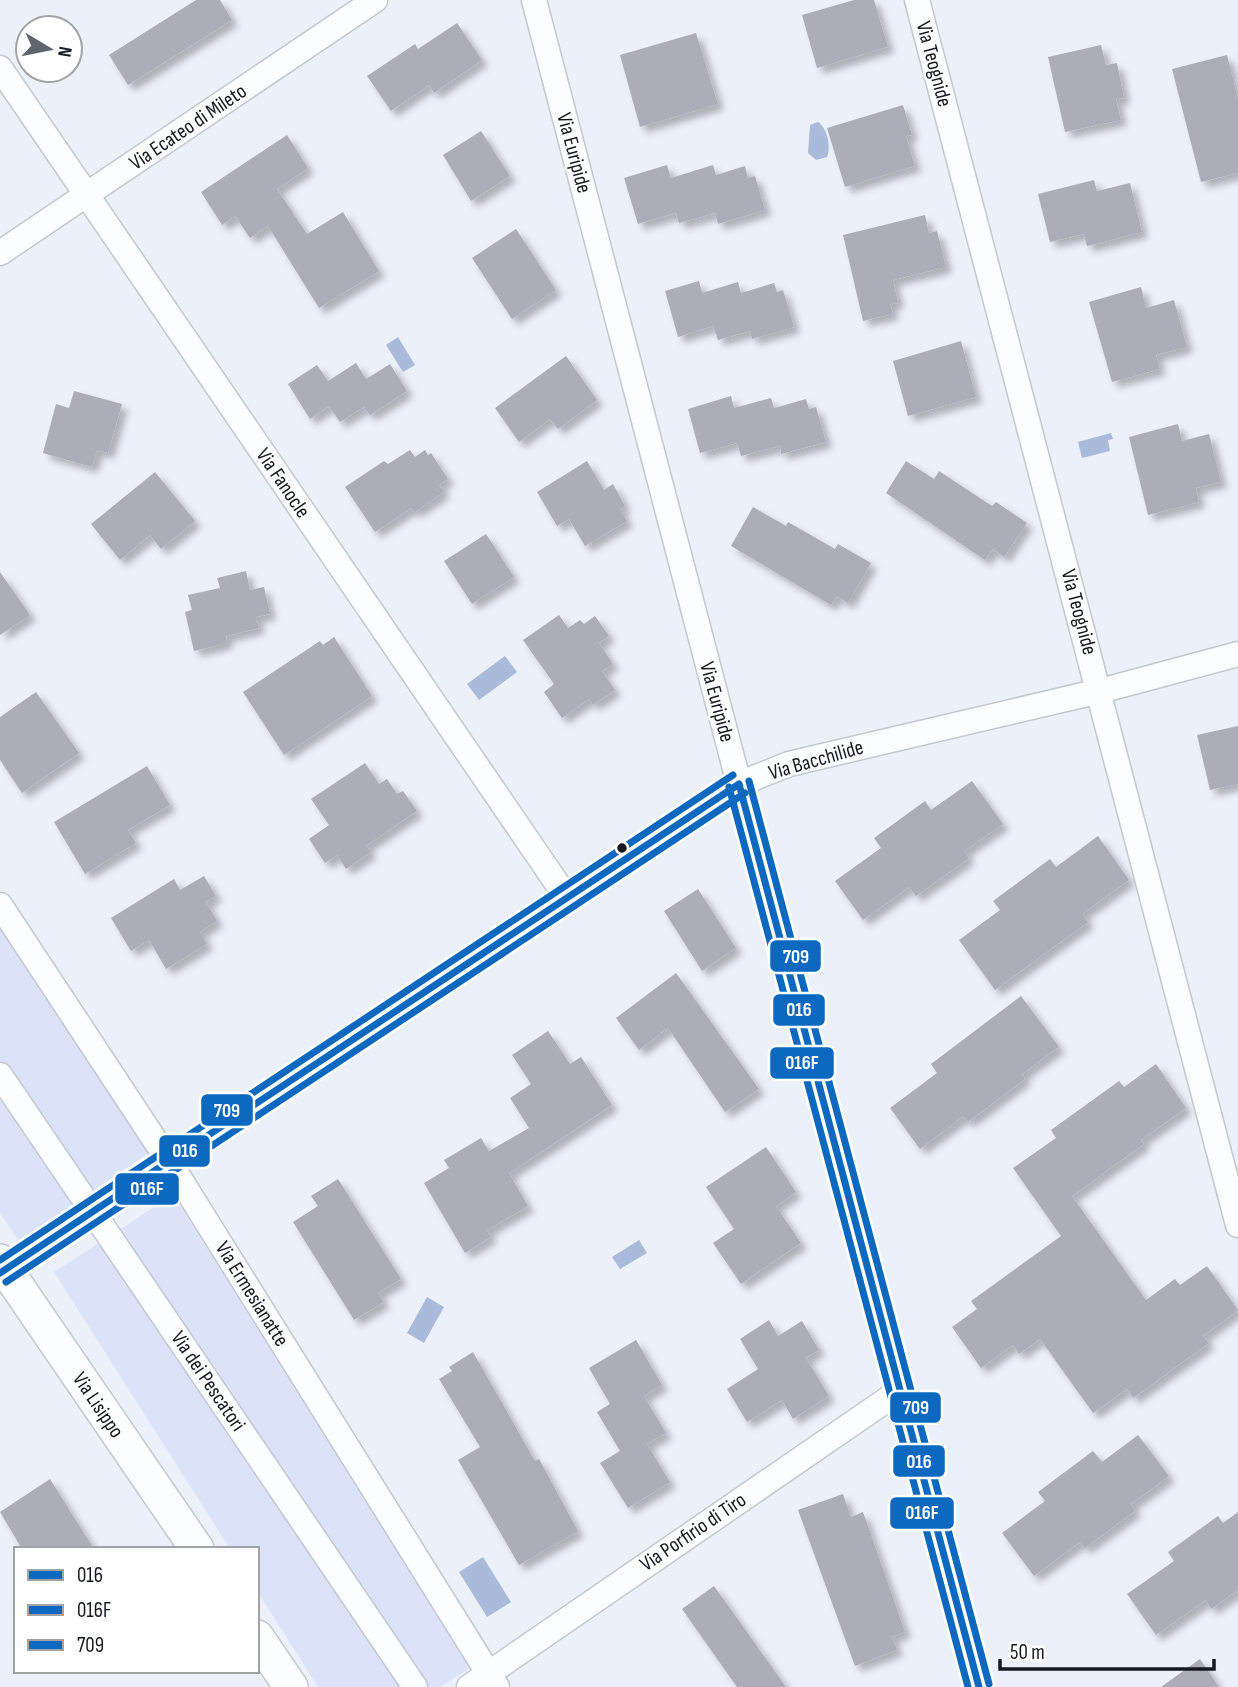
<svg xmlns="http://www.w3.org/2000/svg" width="1238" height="1687" font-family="'Sofia Sans Condensed',sans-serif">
<defs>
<filter id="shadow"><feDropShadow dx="6" dy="6" stdDeviation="3.5" flood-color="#0004"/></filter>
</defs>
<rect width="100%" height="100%" fill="#ecf0f8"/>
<path fill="#dae3f9" d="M0,929L150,1152L19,1241L0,1213Z
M173,1195L473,1666L440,1687H318L257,1591V1549H230L54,1272Z"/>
<path fill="#aabadb" d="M818,122C828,129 831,147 827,157L816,160L808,153L810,125Z
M398,337L415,365L403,372L386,345Z
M1111,433L1113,439L1108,440L1110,451L1082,458L1078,442Z
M505,656L517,672L479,700L467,684Z
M639,1240L647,1253L620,1269L612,1257Z
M427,1297L444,1307L424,1343L407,1333Z
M483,1557L511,1602L487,1617L459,1572Z"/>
<path fill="#abaeb6" filter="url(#shadow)" d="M196,0H220L232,20L128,85L109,55Z
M854,0H874L888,47L817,68L802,15Z
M457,23L482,60L434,93L429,85L391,111L367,76L415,44L418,49Z
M696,33L718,104L640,127L620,55Z
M1101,45L1106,65L1117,63L1124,98L1116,99L1121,120L1065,132L1048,57Z
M1227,55L1238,99V173L1201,182L1172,69Z
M903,105L912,135L906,136L915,166L845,187L827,128Z
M481,131L510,176L471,201L443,155Z
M287,135L308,168L277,189L307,234L343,212L379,271L319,308L268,226L250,238L235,216L222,225L201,192Z
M667,165L671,178L713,165L716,175L745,166L748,178L755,176L765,210L718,224L715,213L679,223L676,213L638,224L624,178Z
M1094,180L1097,191L1130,183L1142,232L1087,246L1084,234L1050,242L1038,194Z
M925,215L929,233L937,231L946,267L893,280L898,303L890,304L893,314L863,321L843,235Z
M516,229L556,290L512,319L472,258Z
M699,281L702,293L738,282L741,293L774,283L777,292L783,290L794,327L752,339L750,331L718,340L713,326L678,337L665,291Z
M1141,287L1146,308L1174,300L1187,347L1156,355L1160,369L1112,382L1089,302Z
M961,341L976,397L908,416L893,361Z
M566,356L597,400L558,429L550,419L519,442L495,408Z
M356,363L366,379L390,364L407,391L370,415L364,407L340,422L329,406L310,419L288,384L317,365L328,381Z
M74,391L122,404L108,453L97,450L92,467L43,453L56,404L69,408Z
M731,396L734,408L771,398L774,408L806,399L809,409L816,407L826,442L781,454L780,446L741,456L737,443L700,453L688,409Z
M1178,424L1182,441L1209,434L1221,482L1196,488L1199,502L1148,515L1129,437Z
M410,450L415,457L425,450L428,455L431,453L448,479L439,485L444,492L415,512L411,508L375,532L345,487L384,461L388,464Z
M587,461L604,490L613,484L625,506L620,509L627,521L585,546L569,519L557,526L537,492Z
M906,461L934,479L939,471L992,506L996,502L1027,523L1004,557L993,549L985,560L886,493Z
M155,472L195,521L161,549L150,535L120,560L91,524Z
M753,507L786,526L788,522L835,549L838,544L871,563L848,603L836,596L831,605L731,546Z
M486,534L514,577L472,604L444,561Z
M246,571L250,590L264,587L270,614L256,617L259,628L226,636L227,643L194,651L185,612L192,610L188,595L220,588L217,578Z
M0,572L30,615L0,635Z
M559,615L568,628L580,620L584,624L595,616L609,636L599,643L613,664L602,671L615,690L593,705L589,699L562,718L544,692L554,684L523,640Z
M334,637L372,696L284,755L243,692L320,641L323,645Z
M36,692L79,753L22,793L0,760V717Z
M1238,726V784L1210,790L1197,735Z
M365,763L379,784L387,779L397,794L403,791L417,811L366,846L371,852L346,869L337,855L325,863L309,839L329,825L311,799Z
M147,766L170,805L128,830L136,843L85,874L54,822Z
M972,781L1003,824L964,851L969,858L916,896L909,887L863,920L835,881L881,848L874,838L925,801L931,810Z
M1098,836L1129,880L1082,914L1088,922L995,990L959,940L1000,910L993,901L1050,859L1056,867Z
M204,876L216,896L206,902L217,921L200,932L207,944L166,969L149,940L131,951L111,918L174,879L180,890Z
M698,889L736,948L702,971L664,911Z
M676,973L759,1089L725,1112L668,1028L639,1050L616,1018Z
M1021,996L1059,1047L1022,1074L1025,1079L968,1122L964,1116L920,1149L890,1108L937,1073L931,1064Z
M548,1031L570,1064L581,1057L612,1105L509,1173L528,1206L487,1230L491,1237L465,1253L424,1183L449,1168L444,1160L481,1138L489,1151L529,1128L510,1098L531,1084L512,1055Z
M1156,1064L1186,1108L1141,1140L1144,1144L1072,1196L1146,1300L1175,1279L1180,1285L1207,1266L1238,1310L1203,1336L1209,1343L1133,1398L1127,1389L1093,1413L1040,1339L1019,1354L1013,1345L981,1368L952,1327L977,1309L971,1301L1061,1236L1013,1168L1056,1138L1051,1130L1119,1081L1124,1087Z
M766,1147L796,1192L776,1206L801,1243L741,1284L713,1243L734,1229L706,1187Z
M338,1179L401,1279L378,1293L384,1302L354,1320L293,1222L318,1206L311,1196Z
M769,1320L778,1336L802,1321L819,1350L806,1358L829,1396L793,1419L782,1400L747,1422L727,1389L758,1369L740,1339Z
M636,1340L662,1385L644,1396L666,1433L647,1444L670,1482L628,1508L600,1463L620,1451L597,1412L610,1404L589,1368Z
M473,1352L535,1461L539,1459L578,1531L519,1565L458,1460L480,1447L439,1379L452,1371L449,1367Z
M1138,1435L1169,1476L1131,1504L1135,1511L1085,1548L1080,1542L1034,1576L1002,1533L1045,1501L1038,1492L1093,1451L1102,1462Z
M50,1479L94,1549H22L0,1512Z
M843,1494L851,1517L863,1512L905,1632L892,1637L897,1650L855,1666L798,1510Z
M1238,1512V1590L1211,1609L1206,1600L1156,1635L1127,1594L1174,1561L1168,1552L1218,1516L1223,1523Z
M714,1586L786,1687H737L682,1609Z
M1200,1659L1219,1687H1161Z"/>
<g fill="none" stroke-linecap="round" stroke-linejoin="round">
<defs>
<path id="street" d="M534,0L898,1392L979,1687
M917,0L1238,1225
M0,68L567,898
M0,253L375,0
M0,905L170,1163L497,1687
M0,1075L415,1687
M0,1273L739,784L789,764L1100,691L1238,654
M469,1687L898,1392"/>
<path id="secondary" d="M0,1261L197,1549
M257,1637L291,1687"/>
</defs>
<use href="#street" stroke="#c3c7cf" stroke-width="27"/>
<use href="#secondary" stroke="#c3c7cf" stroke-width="36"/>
<use href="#street" stroke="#fcfdfe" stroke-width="24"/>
<use href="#secondary" stroke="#fcfdfe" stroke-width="33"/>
<defs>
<path id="bus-1" d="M739,784L979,1687
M0,1273L739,784"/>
<path id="bus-2" d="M729,787L968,1687
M6,1282L745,793"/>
<path id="bus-3" d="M749,781L989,1684
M0,1260L733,775"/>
</defs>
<use href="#bus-1" stroke="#fff" stroke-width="12"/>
<use href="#bus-2" stroke="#fff" stroke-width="12"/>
<use href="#bus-3" stroke="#fff" stroke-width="12"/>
<use href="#bus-1" stroke="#0c69bf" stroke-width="7"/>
<use href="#bus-2" stroke="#0c69bf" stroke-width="7"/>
<use href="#bus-3" stroke="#0c69bf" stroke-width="7"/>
</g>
<circle fill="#141821" stroke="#fff" stroke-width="2.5" cx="622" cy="848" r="6"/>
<g text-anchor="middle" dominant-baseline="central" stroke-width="5" stroke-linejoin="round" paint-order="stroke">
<g font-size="21" fill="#141821" stroke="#fff">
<text transform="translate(934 64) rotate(75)">Via Teognide</text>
<text transform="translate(188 127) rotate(-34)">Via Ecateo di Mileto</text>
<text transform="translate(574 153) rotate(75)">Via Euripide</text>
<text transform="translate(283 483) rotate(56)">Via Fanocle</text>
<text transform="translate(1079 612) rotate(75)">Via Teognide</text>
<text transform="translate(717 702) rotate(75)">Via Euripide</text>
<text transform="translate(816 760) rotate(-16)">Via Bacchilide</text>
<text transform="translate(252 1294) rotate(58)">Via Ermesianatte</text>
<text transform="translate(208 1381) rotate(56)">Via dei Pescatori</text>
<text transform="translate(98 1405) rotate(56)">Via Lisippo</text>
<text transform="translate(693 1532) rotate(-34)">Via Porfirio di Tiro</text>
</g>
</g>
<g stroke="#fff" stroke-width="2.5">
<rect x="769" y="939" width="53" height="34" rx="7" fill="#0c69bf"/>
<rect x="772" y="993" width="54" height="34" rx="7" fill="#0c69bf"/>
<rect x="769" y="1046" width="66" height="34" rx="7" fill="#0c69bf"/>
<rect x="200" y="1093" width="54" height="34" rx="7" fill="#0c69bf"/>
<rect x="158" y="1134" width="53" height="34" rx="7" fill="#0c69bf"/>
<rect x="114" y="1172" width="66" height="34" rx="7" fill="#0c69bf"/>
<rect x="889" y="1391" width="53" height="33" rx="7" fill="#0c69bf"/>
<rect x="892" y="1444" width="54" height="34" rx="7" fill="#0c69bf"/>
<rect x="889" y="1496" width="66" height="34" rx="7" fill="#0c69bf"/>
</g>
<g font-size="19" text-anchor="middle" font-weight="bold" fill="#fff">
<text x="796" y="963">709</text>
<text x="799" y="1016">016</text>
<text x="802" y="1069">016F</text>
<text x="227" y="1117">709</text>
<text x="185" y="1157">016</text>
<text x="147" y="1195">016F</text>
<text x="916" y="1414">709</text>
<text x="919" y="1468">016</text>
<text x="922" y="1519">016F</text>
</g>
<rect x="14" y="1547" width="245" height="126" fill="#ffffff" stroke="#a1a3a6" stroke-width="2"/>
<rect x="28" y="1570" width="35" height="10" fill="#0c69bf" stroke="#a1a3a6" stroke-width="2"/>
<text x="77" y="1582" font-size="21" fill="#141821">016</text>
<rect x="28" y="1605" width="35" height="10" fill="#0c69bf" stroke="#a1a3a6" stroke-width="2"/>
<text x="77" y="1617" font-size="21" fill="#141821">016F</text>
<rect x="28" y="1640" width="35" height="10" fill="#0c69bf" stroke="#a1a3a6" stroke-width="2"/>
<text x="77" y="1652" font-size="21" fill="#141821">709</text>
<g transform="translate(49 49) rotate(100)"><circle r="33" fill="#ffffff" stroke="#a1a3a6" stroke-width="2"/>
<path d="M0-5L12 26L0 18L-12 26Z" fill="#60646c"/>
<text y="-10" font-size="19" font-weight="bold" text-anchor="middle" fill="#141821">N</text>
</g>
<path d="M1000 1659v10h214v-10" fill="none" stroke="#141821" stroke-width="3.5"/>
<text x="1010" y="1659" font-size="21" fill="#141821" stroke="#ffffff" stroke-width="5" paint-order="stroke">50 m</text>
</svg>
